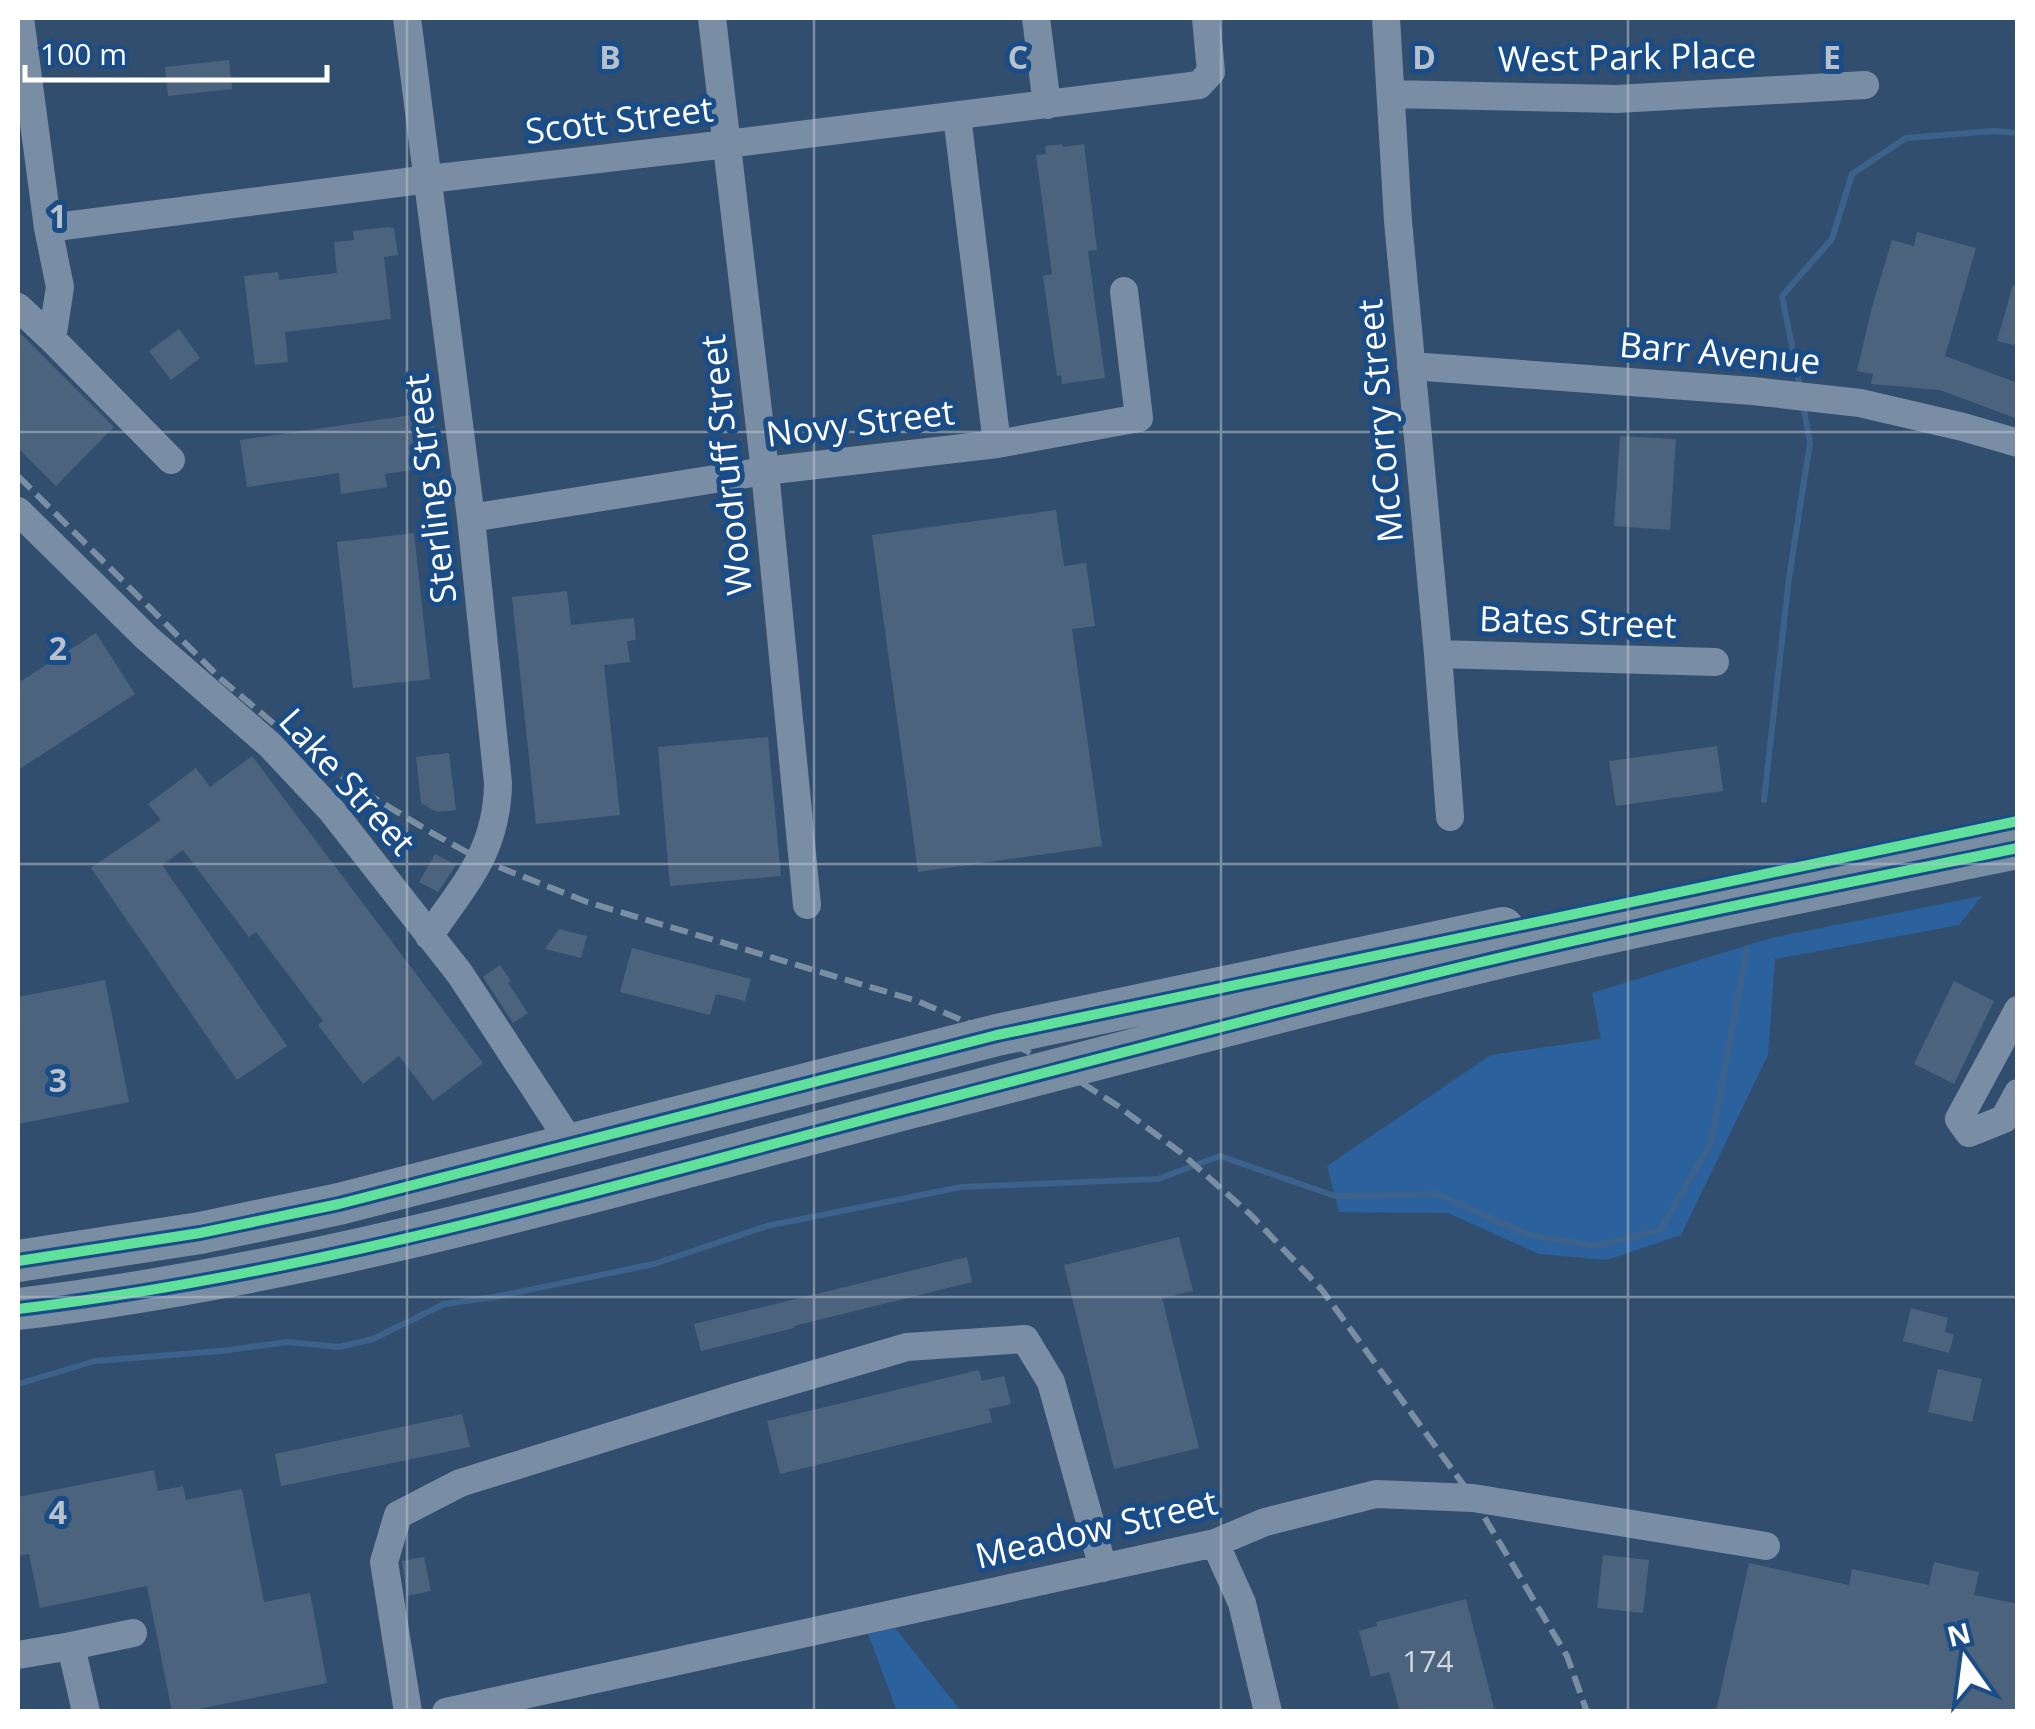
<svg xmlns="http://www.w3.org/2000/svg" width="2035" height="1729" font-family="'Open Sans',sans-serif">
<rect width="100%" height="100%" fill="#324e6e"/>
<path fill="#2b629d" d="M1982,896L1959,925L1775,959L1768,1055L1681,1235L1607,1260L1539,1254L1448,1213L1339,1212L1327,1166L1491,1055L1601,1039L1592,993L1771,938Z
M895,1628L961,1711H897L868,1634Z"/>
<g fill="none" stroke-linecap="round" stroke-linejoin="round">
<path stroke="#3c618a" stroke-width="6" d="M1800,387L1782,296L1832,239L1852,174L1906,138L1993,131L2018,133
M1764,800L1789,578L1810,443L1803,404
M18,1384L95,1361L221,1351L288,1342L339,1347L373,1339L444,1304L495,1297L654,1264L767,1226L961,1187L1158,1179L1220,1156L1335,1196L1437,1194L1529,1235L1595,1246L1660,1230L1711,1143L1747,949"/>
</g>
<path fill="#4c637d" d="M229,60L232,89L168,96L165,67Z
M1062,144L1063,147L1084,144L1097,250L1088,251L1105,378L1062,384L1061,375L1057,376L1043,276L1052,274L1036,155L1046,154L1045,146Z
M388,227L394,228L398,255L384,257L391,319L285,332L288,362L255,365L244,276L278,272L279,280L337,273L334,242L354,240L353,231Z
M1917,232L1976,248L1945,356L2018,383V419L1940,390L1871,384L1873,374L1857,371L1872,307L1892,240L1914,246Z
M2013,285H2018V346L1997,341Z
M179,329L200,358L171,380L149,351Z
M18,331L114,427L56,486L18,448Z
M432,412L440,466L385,474L387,487L341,494L339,473L247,487L240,440Z
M1620,436L1676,439L1670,530L1614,526Z
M1056,510L1064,566L1086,563L1095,626L1072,629L1102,846L918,872L872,535Z
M414,533L430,679L353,688L337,542Z
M567,591L571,625L634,618L636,640L627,641L630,662L604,665L620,815L536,824L512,597Z
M96,633L135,694L18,770V683Z
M768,737L781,876L670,886L658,747Z
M1717,746L1723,791L1616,806L1609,761Z
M449,753L456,810L437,812L421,803L416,757Z
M252,756L483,1063L433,1101L399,1056L363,1084L318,1025L323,1021L256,932L249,937L183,850L162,865L287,1046L237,1080L91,868L161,820L148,804L196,768L210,787Z
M435,854L456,865L438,892L419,882Z
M559,929L587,936L581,958L545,949Z
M632,948L751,979L745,1001L716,994L710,1015L620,992Z
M500,965L511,981L508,983L528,1013L513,1023L483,977Z
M105,980L129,1102L18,1124V997Z
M1954,981L1994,1001L1954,1084L1914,1064Z
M1179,1237L1193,1291L1162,1298L1199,1448L1114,1469L1064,1265Z
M967,1257L972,1282L794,1326V1328L701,1351L694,1324Z
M1911,1308L1948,1318L1945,1332L1954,1335L1949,1353L1903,1341Z
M1938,1369L1982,1379L1972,1422L1928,1412Z
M979,1370L982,1381L1004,1376L1011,1404L989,1409L992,1422L780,1474L767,1421Z
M462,1414L470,1447L281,1486L275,1454Z
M154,1470L158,1491L183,1486L186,1500L242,1489L264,1602L310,1593L327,1683L184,1712H172L147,1586L40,1608L29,1554L18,1556V1497Z
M1603,1555L1649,1560L1643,1613L1597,1608Z
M424,1557L431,1591L407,1596L402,1561Z
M1934,1562L1979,1572L1974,1595L2018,1604V1712H1716L1749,1563L1849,1585L1852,1569L1929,1585Z
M1466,1599L1495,1712H1400L1389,1672L1371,1677L1359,1631L1377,1626L1376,1622Z"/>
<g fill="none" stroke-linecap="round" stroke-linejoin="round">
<path stroke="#798ea4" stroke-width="28" d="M20,18L48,228L60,287L52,339
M407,18L471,518L498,783C497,851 466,882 429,936
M712,18L765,471L807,905
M1036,18L1047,105
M1386,18L1398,221L1438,654L1450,817
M1391,94L1617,99L1865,85
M957,116L997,444
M48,228L429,179L727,144L1199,85L1211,72L1206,18
M18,307L52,339L171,460
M1411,366L1753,391L1860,403L1963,427L2018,443
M18,511L147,638L270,745L332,811L460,974L572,1145
M471,518L765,471L997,444L1139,418L1124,291
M1438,654L1715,662
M2018,1010L1959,1119L1969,1133L2004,1119L2018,1093
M1215,1543L1242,1603L1268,1712
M18,1655L71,1646
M86,1712L71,1646L133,1633
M408,1712L384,1562L398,1515L460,1483L733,1398L907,1347L1025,1339L1051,1382L1103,1568
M446,1712L1215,1543L1265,1522L1376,1494L1473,1498L1766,1546"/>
<path stroke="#7a8ea3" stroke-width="42" d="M18,1261L200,1233L339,1204L997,1035L1503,928
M18,1309C322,1273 617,1184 913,1107C1099,1059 1285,1009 1473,964C1653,921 1836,885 2018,848"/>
<path stroke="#7a8ea3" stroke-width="6" stroke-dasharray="18 8" stroke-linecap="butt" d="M18,476L221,679L286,734L361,790L432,833L481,860L587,902L917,1001L997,1035L1060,1069L1118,1106L1180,1152L1251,1215L1322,1290L1473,1498L1567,1656L1587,1712"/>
<defs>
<path id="cycleway" d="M18,1261L200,1233L339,1204L997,1035L2018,821
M18,1309C322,1273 617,1184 913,1107C1099,1059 1285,1009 1473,964C1653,921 1836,885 2018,848"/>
</defs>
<use href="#cycleway" stroke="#1a4d87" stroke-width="16"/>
<use href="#cycleway" stroke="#60e19b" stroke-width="10"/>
</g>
<path fill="none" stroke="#b7c1cc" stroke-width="2.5" stroke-opacity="0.55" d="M407,18V1712M814,18V1712M1221,18V1712M1628,18V1712M18,432H2018M18,864H2018M18,1297H2018"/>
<g text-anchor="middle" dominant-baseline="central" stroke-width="10" stroke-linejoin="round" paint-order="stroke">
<g font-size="30" fill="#d2d8de">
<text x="1428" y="1660">174</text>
</g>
<g font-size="35" fill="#fff" stroke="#1a4d87">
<text transform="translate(1627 56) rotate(-1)">West Park Place</text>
<text transform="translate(619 119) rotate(-7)">Scott Street</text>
<text transform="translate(1720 352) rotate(5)">Barr Avenue</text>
<text transform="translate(1379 421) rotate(-95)">McCorry Street</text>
<text transform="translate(860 422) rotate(-7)">Novy Street</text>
<text transform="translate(725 465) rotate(-96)">Woodruff Street</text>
<text transform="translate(429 489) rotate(-97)">Sterling Street</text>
<text transform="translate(1578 621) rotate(2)">Bates Street</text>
<text transform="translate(348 781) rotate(48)">Lake Street</text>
<text transform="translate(1096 1528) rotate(-13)">Meadow Street</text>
</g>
</g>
<g font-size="32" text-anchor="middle" font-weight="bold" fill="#b7c1cc" stroke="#1a4d87" stroke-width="10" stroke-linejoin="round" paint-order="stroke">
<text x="610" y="69">B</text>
<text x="1018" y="69">C</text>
<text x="1424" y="69">D</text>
<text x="1832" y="69">E</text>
<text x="58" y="228">1</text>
<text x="58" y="660">2</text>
<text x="58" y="1092">3</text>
<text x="58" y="1524">4</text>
</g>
<rect width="2035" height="1729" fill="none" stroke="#ffffff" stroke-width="40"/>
<g transform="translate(1965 1659) rotate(346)" stroke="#1a4d87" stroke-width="8" paint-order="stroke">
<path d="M0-8L18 38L0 25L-18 38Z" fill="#ffffff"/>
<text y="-15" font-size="28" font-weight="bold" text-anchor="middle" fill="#ffffff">N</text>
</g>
<path d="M25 65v15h302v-15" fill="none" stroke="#ffffff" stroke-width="5"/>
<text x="40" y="65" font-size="30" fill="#ffffff" stroke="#1a4d87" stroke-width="8" paint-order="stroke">100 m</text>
</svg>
